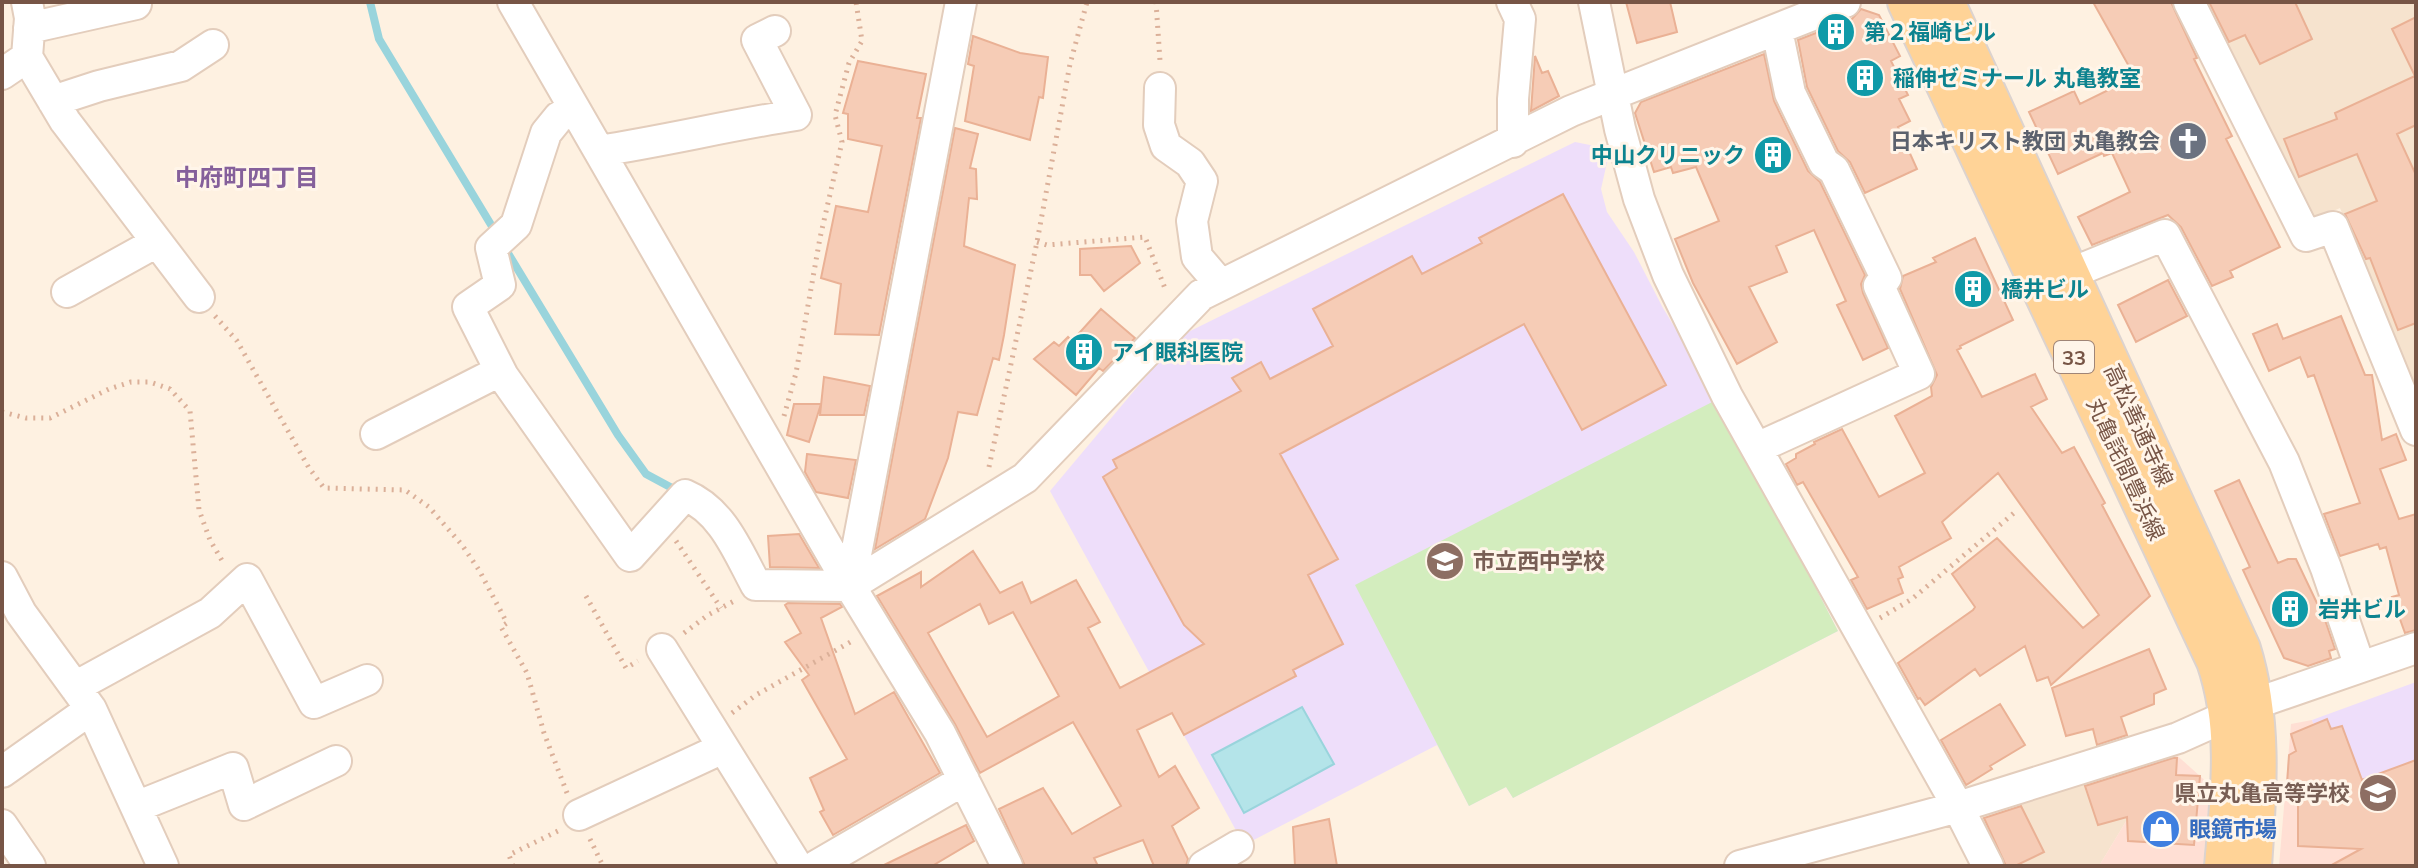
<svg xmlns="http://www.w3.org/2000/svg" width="2418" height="868" font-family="Mulish,'Noto Sans JP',sans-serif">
<rect width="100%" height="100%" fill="#fef1e1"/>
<path fill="#f6e3ce" d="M2208,2H2416V396L2340,208L2313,220Z
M2134,764V808L2099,866H2000L1976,812Z"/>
<path fill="#ffdfd4" d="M2312,720L2366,866H2279L2291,724Z
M2172,751L2210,785L2203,866H2099L2134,808V764Z"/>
<path fill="#eedefa" d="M1575,142L1610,149L1601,189L1607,212L1634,252L1663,308L1718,399L1838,631L1513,798L1506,787L1469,806L1437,745L1244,845L1050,491L1180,336Z
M2416,682V866H2366L2312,720Z"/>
<path fill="#d3edbe" d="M1718,399L1838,631L1513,798L1506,787L1469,806L1355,585Z"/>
<path fill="#b4e4e9" stroke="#99d4dc" stroke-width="2" d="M1302,707L1334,764L1244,813L1212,755Z"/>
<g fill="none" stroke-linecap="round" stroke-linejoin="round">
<path stroke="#99d4dc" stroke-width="8" d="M370,2L379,39L496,233
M503,245L618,435L646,474L672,488"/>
</g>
<path fill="#f6ccb6" stroke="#eab195" stroke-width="2" fill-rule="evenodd" d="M1626,2H1670L1677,32L1637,43Z
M2093,2H2171L2197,58L2194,59L2232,136L2226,139L2280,247L2230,271L2233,277L2212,286L2181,227L2168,215L2092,245L2078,217L2130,192L2112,153L2104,156L2103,153L2058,174L2029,112L2074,91L2080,104L2135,77Z
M2209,2H2295L2312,39L2260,64L2245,35L2229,42Z
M1861,9L1879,15L1900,56L1891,61L1908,95L1899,99L1910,121L1898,127L1917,169L1865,193L1850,162L1838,151L1807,87L1798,40L1852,19Z
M2416,17V125L2397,134L2416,175V323L2398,330L2370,258L2366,259L2345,214L2377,201L2357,154L2299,177L2284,139L2337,119L2335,113L2415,76L2392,29Z
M973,36L1020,53L1048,57L1043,98L1039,97L1030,140L965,121L974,66L968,64Z
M1764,54L1774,101L1808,171L1820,182L1865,275L1861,284L1863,293L1888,348L1863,360L1837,305L1846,301L1814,230L1776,246L1787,272L1749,287L1777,342L1737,364L1693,283L1675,239L1719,221L1696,167L1673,173L1671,167L1654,172L1635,113L1641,102Z
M1535,56L1542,73L1548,71L1559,96L1531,111Z
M858,61L926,74L917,118H921L879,335L835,334L841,284L821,278L836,206L868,212L882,146L848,139V114L843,113Z
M955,128L978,134L970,168L976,169L977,199L969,198L964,246L1015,265L1004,335L999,360L993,358L977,415L958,412L948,458L925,519L875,549Z
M1563,194L1666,385L1582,430L1524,324L1280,454L1338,559L1308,575L1343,644L1293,670L1296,676L1184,735L1172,713L1137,730L1159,777L1175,766L1199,808L1172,826L1188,859L1186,866H1154L1143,840L1094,858L1098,866H1025L999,809L1043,788L1072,834L1121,806L1073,722L980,773L955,724L877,596L921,572V587L973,551L1000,593L1022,582L1031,603L1076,580L1100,622L1088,628L1120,688L1204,644L1184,625L1103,477L1117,468L1113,460L1241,391L1232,378L1261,362L1270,379L1333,346L1313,309L1412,256L1422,274L1482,243L1479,238ZM980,604L989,624L1013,612L1059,696L987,737L928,633Z
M1975,238L2013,320L1960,346L1961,348L1957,350L1982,397L2035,374L2047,399L2031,407L2062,453L2074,447L2105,503L2102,505L2150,596L2051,685L2048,677L2037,681L2025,646L1980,676L1975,669L1925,705L1920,698L1918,699L1898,663L1973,610L1975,607L1952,574L1997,538L2083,628L2099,615L1998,473L1942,522L1951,538L1899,567L1903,577L1898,579L1903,593L1867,609L1851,580L1858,577L1803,482L1797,485L1786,464L1796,458V454L1815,444L1814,442L1842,429L1879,497L1925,473L1895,416L1932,396L1931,387L1937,375L1900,289L1903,276L1936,262L1933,258Z
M1131,246L1140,263L1104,291L1091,275H1080V249Z
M2168,280L2187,316L2136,342L2118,305Z
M1101,309L1135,338L1103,371L1099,368L1076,395L1034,359L1054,342L1059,346L1068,337L1072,341Z
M2341,316L2365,375H2372L2382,440L2396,434L2406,460L2380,469L2399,519L2416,514V630L2405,633L2392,597L2399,595L2386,547L2380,549L2378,544L2340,556L2324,514L2360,503L2314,375L2308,377L2300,357L2269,371L2253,334L2277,324L2283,339Z
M824,377L870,386L864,415H820Z
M794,404H821L809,442L787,435Z
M807,454L856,460L848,498L816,492L805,472Z
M2239,480L2278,563L2288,559H2296L2325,620L2335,649L2329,651L2331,658L2308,666L2284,658L2243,570L2250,567L2215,491Z
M799,534L819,568L770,567L768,536Z
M788,603L840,604L842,607L821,618L855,714L894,692L940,773L833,835L820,812L824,810L810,778L847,759L802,680L809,675L785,642L801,633L785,605Z
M2149,649L2166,689L2154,694V704L2121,717L2127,735L2097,745L2093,729L2066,736L2052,688Z
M2000,704L2025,745L1990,766L1992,769L1966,785L1941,740Z
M2327,719L2331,729L2342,726L2362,780L2416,760V866H2330L2361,849L2298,846V784H2287L2289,755L2296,751L2291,734Z
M2173,758H2177L2176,775L2200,776L2194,845L2128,841L2127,817L2098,825L2085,786Z
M2021,806L2044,852L2015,866H2006L1984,818Z
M1329,819L1337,866H1295L1293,827Z
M966,825L974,841L932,866H882Z"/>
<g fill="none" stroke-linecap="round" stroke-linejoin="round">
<defs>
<path id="minor" d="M513,2L850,586L940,733L1007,866
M1512,2L1520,19L1513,99V142
M1594,2L1620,129L1639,199L1668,275L1727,396L1958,807L1988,866
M2189,2L2306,236L2333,227L2416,430
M29,28L136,4
M27,57L65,121L199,297
M2,74L27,57L30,18L27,2
M1160,88L1159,125L1166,146L1190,163L1202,181L1192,221L1197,257L1221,285
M53,101L99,86L181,66L213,45
M575,110L559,117L546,133L516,225L491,248L500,285L468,307L503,376L630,556L685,495C723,511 738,552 756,585L850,586L1025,478L1201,295L1571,111L1845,2
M599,151C665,141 730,125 796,115L757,40L775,31
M2049,282L2165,235L2284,462L2326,568L2360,667
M67,292L157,242
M376,434L500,371
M1757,448L1919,374L1879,286L1886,278L1834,170L1824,163L1790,93L1777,30
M2,577L21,613L91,709L163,866
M850,586L961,2
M662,649L797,866
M75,687L210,613L247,579L314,703L367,680
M2,772L91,709
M136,807L233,768L244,805L336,761
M579,815L723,748
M2,825L30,866
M816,866L964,780
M1204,866L1238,846
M1740,866L1958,807L2178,738L2254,704L2416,648"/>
<path id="major" d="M1907,2L2216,661C2239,728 2230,797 2224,866
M1945,2L2241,649C2263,720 2257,793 2252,866"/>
</defs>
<use href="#minor" stroke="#e3cdbc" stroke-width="34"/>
<use href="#major" stroke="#dcd3cf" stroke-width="42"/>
<path stroke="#dbb099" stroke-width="5" stroke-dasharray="2 6" stroke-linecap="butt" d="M1156,2L1160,61
M1037,242L1047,245L1145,237L1166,291
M215,316L237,341L309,468L324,488L405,490L429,507L462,545L479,570L507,623L501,627L527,673L544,733L567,793
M2,412L26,418H50L109,389L131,382H150L170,389L190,411L199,510L210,540L224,564
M784,416L796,373L820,238L842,142L835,115L849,63L862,41L856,2
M989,467L1037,242L1070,64L1087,2
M676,541L721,608
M586,596L626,668L638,661
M1880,618L1912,599L2014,513
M684,633L708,615L736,600
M732,713L756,695L854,640
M590,839L603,866
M513,866L509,855L560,830"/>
<use href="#minor" stroke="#fff" stroke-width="30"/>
<use href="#major" stroke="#ffd397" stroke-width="38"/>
</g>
<defs>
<symbol id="building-disc" viewBox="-11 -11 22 22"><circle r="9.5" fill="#0f9aa8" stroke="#fff5e9"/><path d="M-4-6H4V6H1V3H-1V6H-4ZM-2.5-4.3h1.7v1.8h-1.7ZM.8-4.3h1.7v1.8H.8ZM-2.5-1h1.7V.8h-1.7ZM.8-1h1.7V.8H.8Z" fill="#fff"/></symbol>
<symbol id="church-disc" viewBox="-11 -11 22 22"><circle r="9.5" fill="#6b7280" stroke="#fff5e9"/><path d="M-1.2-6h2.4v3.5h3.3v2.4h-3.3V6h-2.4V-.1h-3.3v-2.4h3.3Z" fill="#fff"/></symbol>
<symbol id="school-disc" viewBox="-11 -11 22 22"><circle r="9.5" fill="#8d6e63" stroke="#fff5e9"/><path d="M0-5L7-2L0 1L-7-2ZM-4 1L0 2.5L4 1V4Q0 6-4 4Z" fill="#fff"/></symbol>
<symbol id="shop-disc" viewBox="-11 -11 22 22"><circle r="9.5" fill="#3f7fe0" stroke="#fff5e9"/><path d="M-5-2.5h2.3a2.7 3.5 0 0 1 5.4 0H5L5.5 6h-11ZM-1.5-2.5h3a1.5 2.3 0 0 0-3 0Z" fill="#fff"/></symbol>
</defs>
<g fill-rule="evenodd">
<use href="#building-disc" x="1814" y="10" width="44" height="44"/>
<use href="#building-disc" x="1843" y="56" width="44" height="44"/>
<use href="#church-disc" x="2166" y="119" width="44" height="44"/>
<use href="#building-disc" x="1751" y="133" width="44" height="44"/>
<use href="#building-disc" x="1951" y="267" width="44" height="44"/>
<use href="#building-disc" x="1062" y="330" width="44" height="44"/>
<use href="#school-disc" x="1423" y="539" width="44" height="44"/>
<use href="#building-disc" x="2268" y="587" width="44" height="44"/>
<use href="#school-disc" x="2356" y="771" width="44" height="44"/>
<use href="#shop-disc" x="2139" y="807" width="44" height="44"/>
</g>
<g text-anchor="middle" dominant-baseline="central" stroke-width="6" stroke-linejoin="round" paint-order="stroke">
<rect fill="#fff5e9" stroke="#a08577" stroke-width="2" x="2054" y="341" width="40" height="32" rx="6"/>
<g font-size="20" font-weight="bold" fill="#775546">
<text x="2074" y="357">33</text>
</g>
<g font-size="22" font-weight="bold" fill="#0d838f" stroke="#fff5e9" text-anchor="start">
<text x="1864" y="32">第２福崎ビル</text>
<text x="1893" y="78">稲伸ゼミナール 丸亀教室</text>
<text x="1745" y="155" text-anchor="end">中山クリニック</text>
<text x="2001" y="289">橋井ビル</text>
<text x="1112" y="352">アイ眼科医院</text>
<text x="2318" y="609">岩井ビル</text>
</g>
<g font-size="22" font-weight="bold" fill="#5b616d" stroke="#fff5e9" text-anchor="end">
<text x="2160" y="141">日本キリスト教団 丸亀教会</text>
</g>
<g font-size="22" fill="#775546" stroke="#fff5e9">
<text transform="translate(2139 425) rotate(65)">高松善通寺線</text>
<text transform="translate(2126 469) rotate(65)">丸亀詫間豊浜線</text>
</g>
<g font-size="22" font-weight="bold" fill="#785e54" stroke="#fff5e9" text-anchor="start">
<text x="1473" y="561">市立西中学校</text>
<text x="2350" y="793" text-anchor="end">県立丸亀高等学校</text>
</g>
<g font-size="22" font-weight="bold" fill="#366cbe" stroke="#fff5e9" text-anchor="start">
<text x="2189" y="829">眼鏡市場</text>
</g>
<g font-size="24" font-weight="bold" fill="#85609b" stroke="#fff5e9">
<text x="247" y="177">中府町四丁目</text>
</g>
</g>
<rect width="2418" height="868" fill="none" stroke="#775546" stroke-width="8"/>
</svg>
